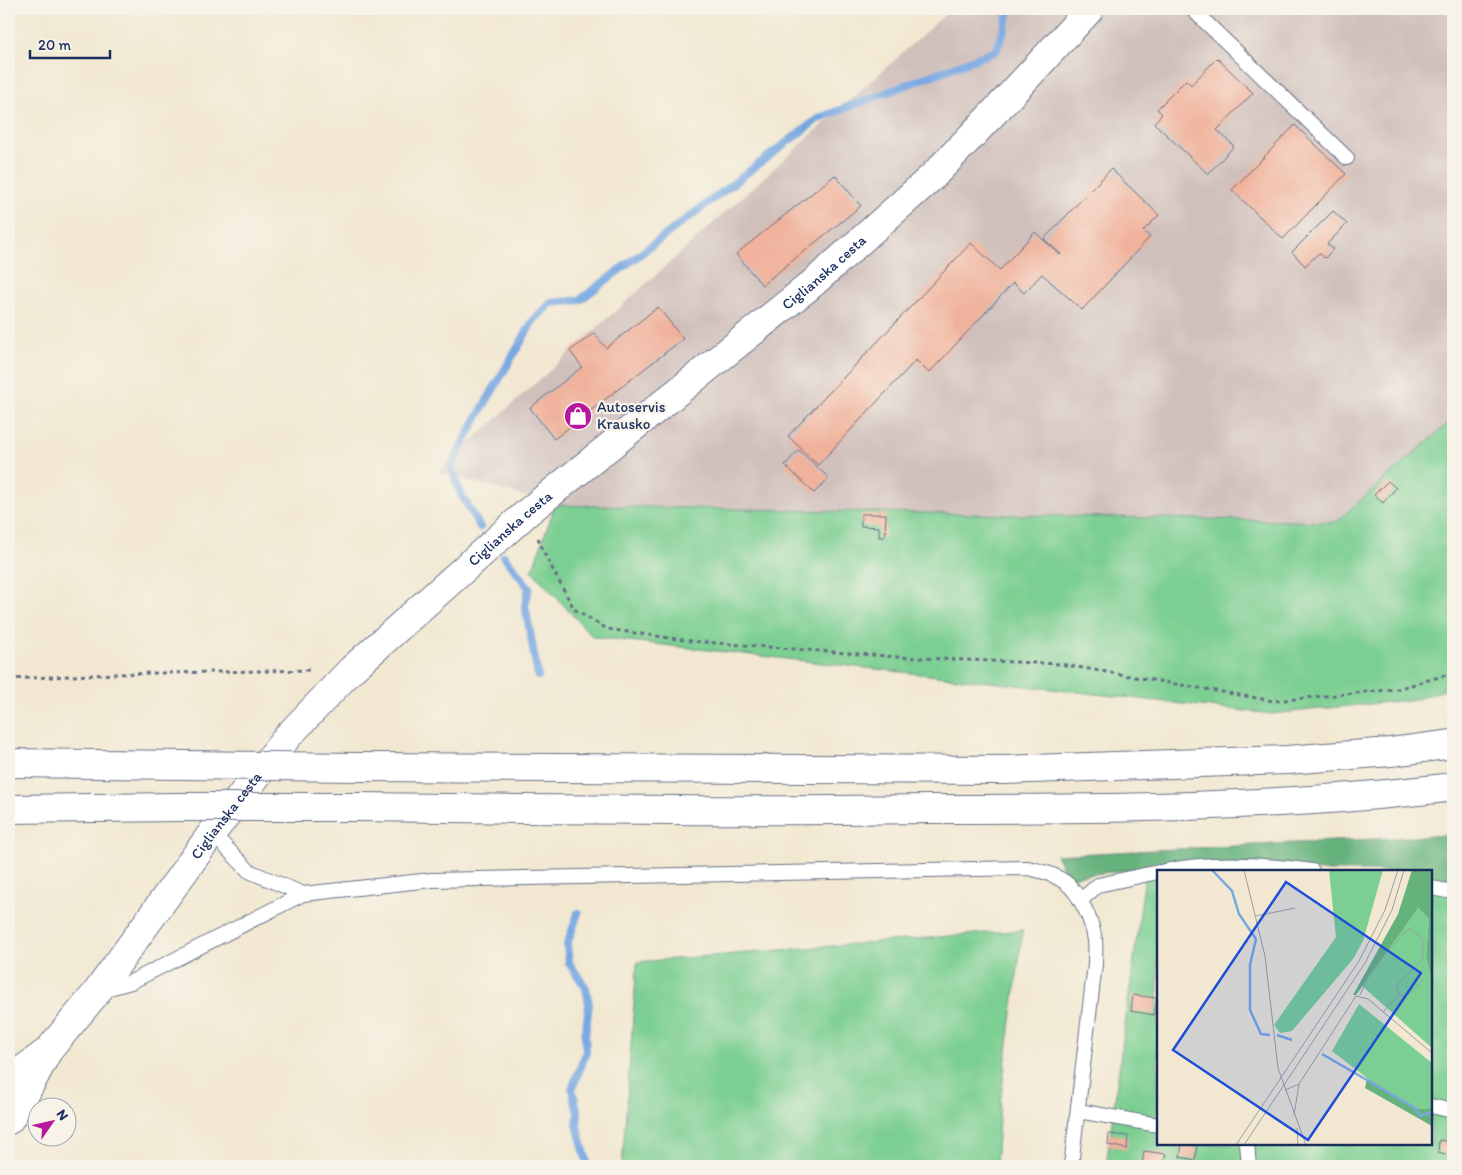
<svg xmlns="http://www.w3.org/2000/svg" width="1462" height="1175" font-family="Itim,sans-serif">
<rect width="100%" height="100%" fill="#f7f3e8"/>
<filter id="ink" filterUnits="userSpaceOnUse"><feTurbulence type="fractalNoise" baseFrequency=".02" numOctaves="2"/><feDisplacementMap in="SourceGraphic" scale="10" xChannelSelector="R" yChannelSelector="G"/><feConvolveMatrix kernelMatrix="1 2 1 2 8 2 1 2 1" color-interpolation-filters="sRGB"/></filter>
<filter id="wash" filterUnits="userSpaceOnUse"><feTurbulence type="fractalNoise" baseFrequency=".0096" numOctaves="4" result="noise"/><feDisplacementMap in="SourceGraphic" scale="20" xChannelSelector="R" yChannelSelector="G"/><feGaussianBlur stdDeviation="1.12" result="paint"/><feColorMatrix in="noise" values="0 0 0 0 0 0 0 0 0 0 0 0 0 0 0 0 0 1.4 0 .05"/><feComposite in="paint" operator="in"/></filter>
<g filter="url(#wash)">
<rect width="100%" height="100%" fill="#f2e8d1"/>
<path fill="#d0c0bc" d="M951,9H1453V419L1336,522L555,505L437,472Z"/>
<path fill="#7ccf92" stroke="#4c7f78" d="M1453,419V687L1417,699L1272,714L593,637L532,571L555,505L1336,522Z
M1146,868L1158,871V1144H1431V879H1453V1166H1106Z
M1023,930L1000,1104L996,1166H622L637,962Z"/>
<path fill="#65b27c" stroke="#40706d" d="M1453,835V879H1431V871H1229L1146,868L1068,877L1056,855Z"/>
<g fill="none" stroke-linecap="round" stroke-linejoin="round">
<path stroke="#77a8e2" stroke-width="8" d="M480,527L461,494L451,467L475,421L533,321L551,303L580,300L819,118L996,51L1004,30L1009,9
M504,556L529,588L525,605L538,676
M578,913L567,945L569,963L586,988L589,1004L585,1036L586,1053L572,1089L578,1113L577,1125L588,1166"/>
</g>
<g id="blocks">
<path fill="#f0b29c" d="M1217,58L1253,93L1217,130L1234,146L1208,174L1154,123L1162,114L1157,109L1186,80L1191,85Z
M1295,125L1346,174L1283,239L1232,190Z
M1111,169L1159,215L1143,231L1150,237L1082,310L1042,274L1024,293L1013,283L929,373L916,360L818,465L788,436L971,243L1000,270L1035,232L1060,255L1061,254L1044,239Z
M835,175L861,206L762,285L736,254Z
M1333,211L1347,224L1327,244L1333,249L1325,258L1319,253L1305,266L1292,252Z
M658,307L683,339L554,439L530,408L582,367L570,351L594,333L606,348Z
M799,450L829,478L814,493L785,465Z
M1388,481L1396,488L1383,503L1374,495Z
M861,514H886L885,537H879V527L861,526Z
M1133,995L1157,998L1154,1015L1131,1011Z
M1109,1134L1128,1136L1127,1149L1108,1145Z
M1439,1140L1453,1143V1156L1438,1152Z
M1182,1144L1197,1146L1195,1160L1180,1157Z
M1144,1151L1166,1154L1163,1166H1142Z"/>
</g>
</g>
<g filter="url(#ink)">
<use href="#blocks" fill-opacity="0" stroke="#667086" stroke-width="1"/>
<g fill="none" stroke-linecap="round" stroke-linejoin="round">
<defs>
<path id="lane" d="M1192,9L1347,158
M212,833L249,871L303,894
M1164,871C1214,861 1261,864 1312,871
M1431,888L1453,892
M1081,900L1098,885L1158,872
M102,990L131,982L303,894L431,880L1028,868C1041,871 1054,874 1065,882C1080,893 1092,921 1095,940C1096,948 1095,956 1095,964L1071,1166
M1431,1106L1453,1111
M1078,1111L1158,1125
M1247,1144L1249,1166"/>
<path id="street" d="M9,1120L23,1098L48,1051"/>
<g id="secondary">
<path id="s1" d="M9,1080L48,1051L97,992L212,833L288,736L351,670L529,511L812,284L933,176L1005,101L1090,9"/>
</g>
<path id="primary" d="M9,763L184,765
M358,767L1005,770L1287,760L1391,752L1453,744
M357,807C464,808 570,810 677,810C761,811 846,810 930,809C1105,809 1280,808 1453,787
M9,809L179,807"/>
</defs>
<use href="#lane" stroke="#667086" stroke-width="16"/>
<use href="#street" stroke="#667086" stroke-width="30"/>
<use href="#secondary" stroke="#667086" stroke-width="30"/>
<use href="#primary" stroke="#667086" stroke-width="30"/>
<path stroke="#667086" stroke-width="3" stroke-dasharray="4 4" stroke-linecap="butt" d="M538,538L545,555L574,609L607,629L691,641L898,657L1060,664L1274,701L1397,689L1453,673
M9,679L113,674L313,670"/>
<use href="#lane" stroke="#fff" stroke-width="14"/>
<use href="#street" stroke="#fff" stroke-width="28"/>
<use href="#secondary" stroke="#fff" stroke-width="28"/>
<use href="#primary" stroke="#fff" stroke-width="28"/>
<defs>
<path id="primary-bridge" d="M184,765L358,767
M179,807H357"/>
</defs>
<use href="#primary-bridge" stroke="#667086" stroke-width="30" stroke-linecap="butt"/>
<use href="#primary-bridge" stroke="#fff" stroke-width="28"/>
</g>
</g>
<defs>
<symbol id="shop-disc" viewBox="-11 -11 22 22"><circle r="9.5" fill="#b5179e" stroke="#f7f3e8"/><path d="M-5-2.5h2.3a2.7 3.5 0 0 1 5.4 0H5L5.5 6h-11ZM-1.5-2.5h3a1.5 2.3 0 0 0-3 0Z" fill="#fff"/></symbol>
</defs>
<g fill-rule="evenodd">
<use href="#shop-disc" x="562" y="400" width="32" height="32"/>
</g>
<g text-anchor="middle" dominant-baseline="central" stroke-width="4.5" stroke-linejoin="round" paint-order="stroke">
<g font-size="15" fill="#1b2f5e" stroke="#f7f3e8">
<text stroke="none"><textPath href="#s1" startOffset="1154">Ciglianska cesta</textPath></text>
<text stroke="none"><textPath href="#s1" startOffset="749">Ciglianska cesta</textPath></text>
<text stroke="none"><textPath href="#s1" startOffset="344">Ciglianska cesta</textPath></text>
</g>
<g font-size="15" fill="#1b2f5e" stroke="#f7f3e8" text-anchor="start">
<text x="597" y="407">Autoservis<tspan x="597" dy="17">Krausko</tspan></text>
</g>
</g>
<g transform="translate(1157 870)">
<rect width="275" height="275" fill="#f2e8d1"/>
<path d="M172,0H226L206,71L196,89L135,161L123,163L117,155L179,67ZM261,38L272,49L269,87L275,110V178L204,115ZM202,134L275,193V238L261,239L210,208L175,181Z" fill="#7ccf92"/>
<path d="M255,0H275V110L269,87L272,49L261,38L199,125H196L241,44ZM210,208L261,239L275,238V256L208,218Z" fill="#65b27c"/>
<path fill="none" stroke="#77a8e2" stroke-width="2.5" d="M55,0L75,21L82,44L99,69L93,95V140L104,164L113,165M120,165L135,170M165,184L258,238L263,246L275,242"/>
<path fill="none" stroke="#9c9ea3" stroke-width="1" d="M87,0L108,86L121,198L149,275M99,46L138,38M203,125L214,100L248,62L254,59L266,69V89L239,115L242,125L226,142M242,125L250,126L267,109M128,220L142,214M137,245L142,214L199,126L211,129L275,183M140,258L141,275M79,275L202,91L228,40L241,0M87,275L208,93L235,40L247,0"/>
<path fill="#1d4ed8" fill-opacity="0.15" stroke="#1d4ed8" stroke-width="2.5" d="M129,12L264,103L151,270L16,180Z"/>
<rect width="275" height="275" fill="none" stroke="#1b2f5e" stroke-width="2.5"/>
</g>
<rect width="1462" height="1175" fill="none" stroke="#f7f3e8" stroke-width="30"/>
<g transform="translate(52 1122) rotate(56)"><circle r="24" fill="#f7f3e8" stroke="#9fa5b1"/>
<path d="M0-4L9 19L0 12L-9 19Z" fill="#b5179e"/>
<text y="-8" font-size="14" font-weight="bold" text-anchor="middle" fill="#1b2f5e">N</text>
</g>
<path d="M30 50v8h80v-8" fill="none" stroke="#1b2f5e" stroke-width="2.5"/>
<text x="38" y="50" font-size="15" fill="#1b2f5e" stroke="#f7f3e8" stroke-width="4" paint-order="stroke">20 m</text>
</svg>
